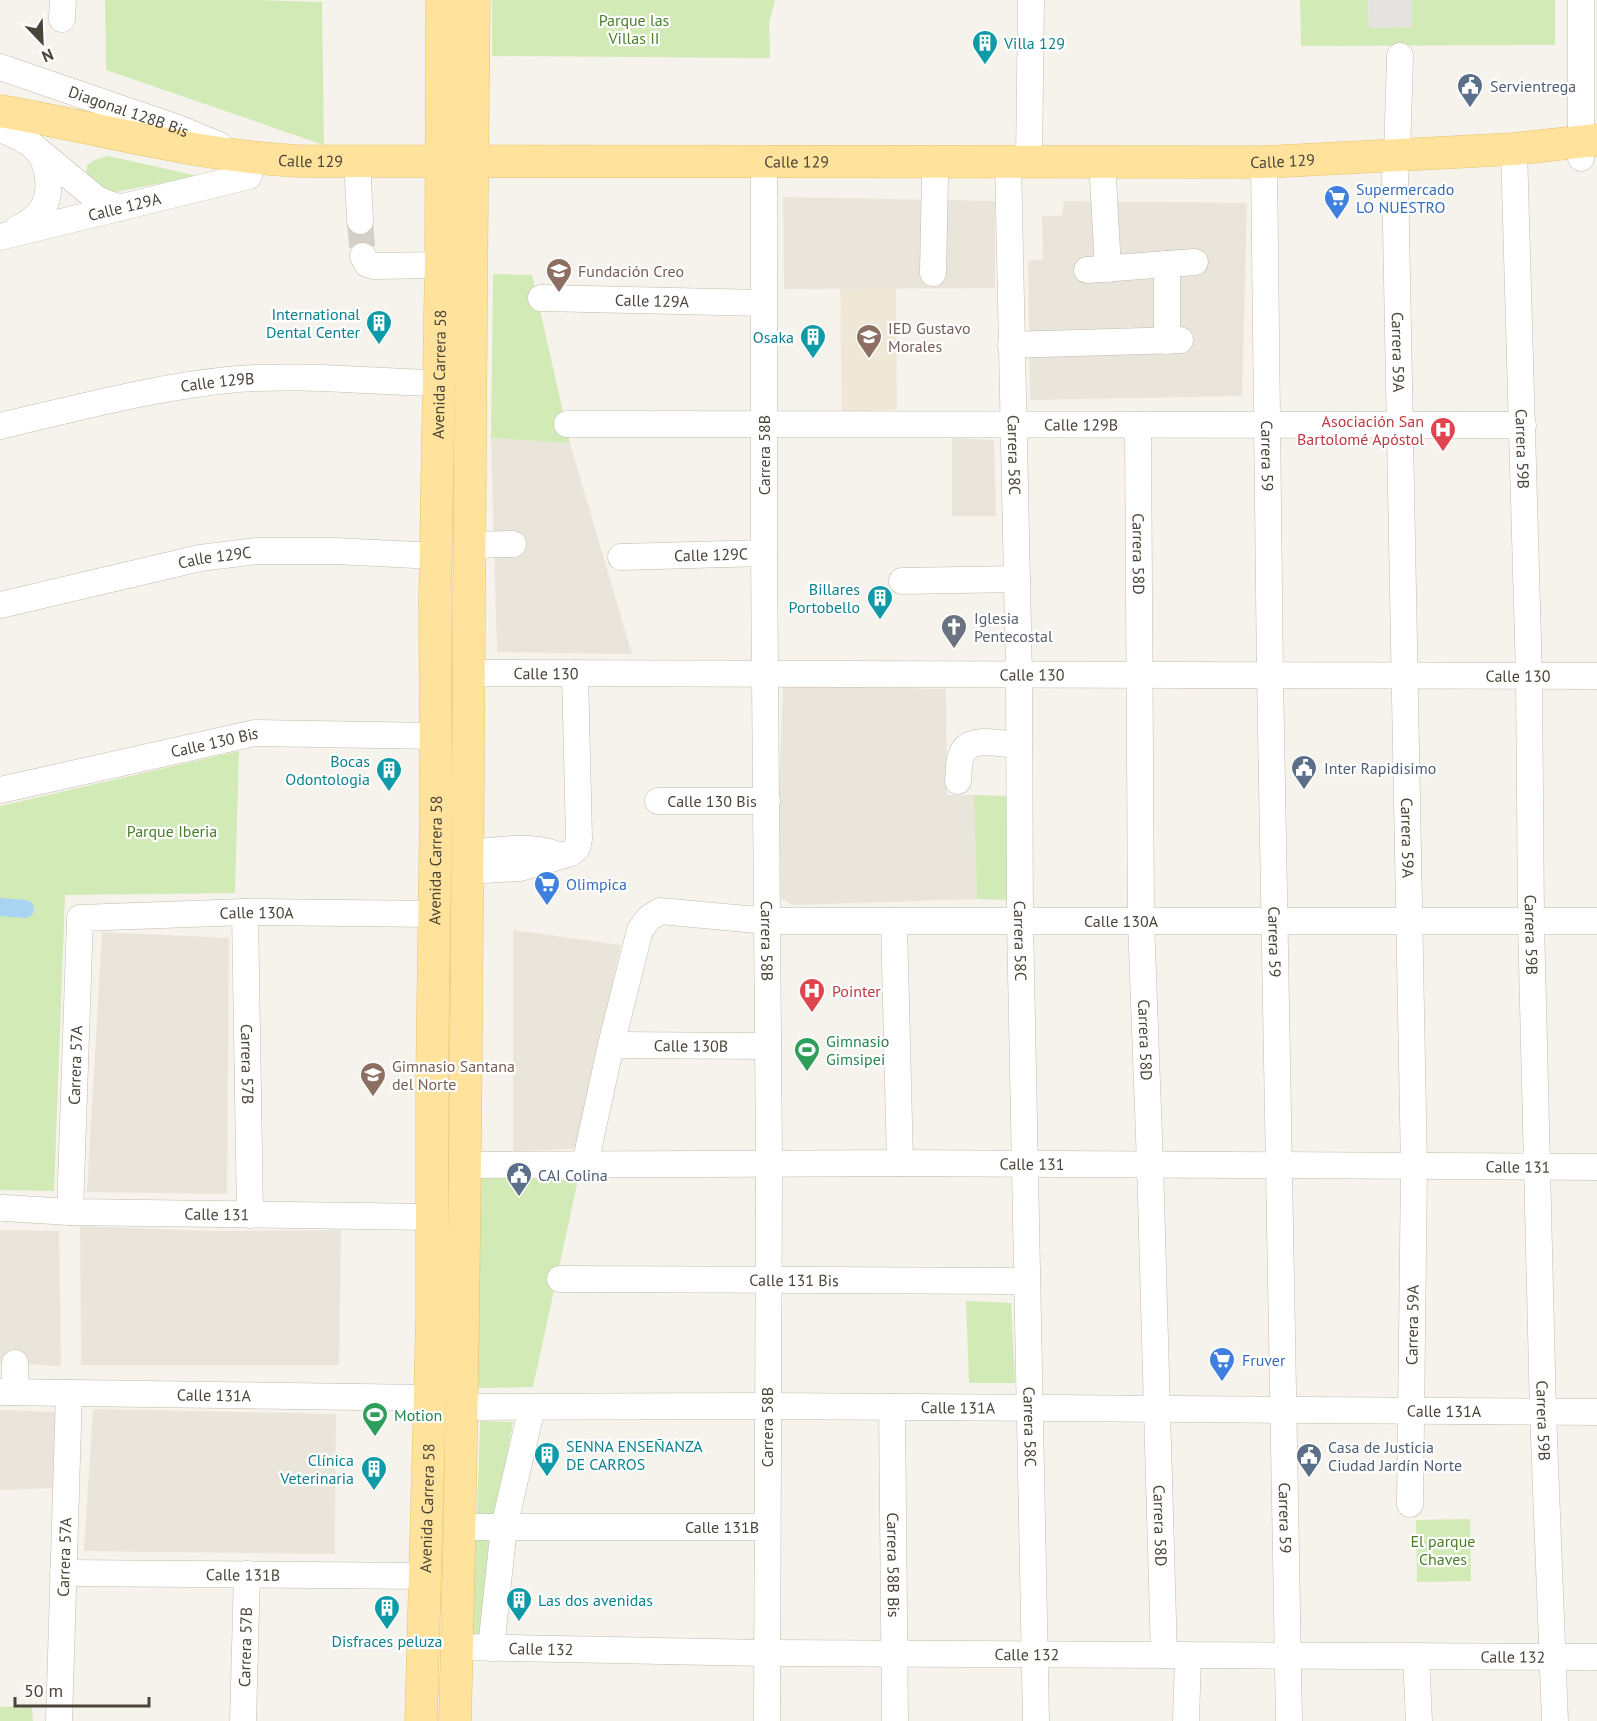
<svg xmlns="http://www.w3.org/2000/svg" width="1597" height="1721" font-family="'PT Sans',sans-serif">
<rect width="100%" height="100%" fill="#f6f3ec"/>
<path fill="#eae5da" d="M783,197L995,201V288L784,289Z
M1064,201L1247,203L1242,396L1030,400L1028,261L1043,259L1042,216H1062Z
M491,438L570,443L632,654L497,652Z
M952,438L994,440L996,516H952Z
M783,686L946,689L947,795H974L977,899L792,905L781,898L779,794Z
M513,930L621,945L575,1149L513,1151Z
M102,932L229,938L227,1194L87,1192Z
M80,1226L215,1231L341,1230L339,1365H81Z
M0,1230L59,1231L61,1366L0,1363Z
M93,1409L336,1414L335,1554L84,1551Z
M0,1410L56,1412L54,1488L0,1490Z"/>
<path fill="#efe8d6" d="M896,288L897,409L842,413L840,289Z"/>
<path fill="#d2eab5" d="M105,0H251L322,2L324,145L106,70Z
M492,0H775L769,23L770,58L492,56Z
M1300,0H1368L1369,28L1412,27V0H1555V45L1301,46Z
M108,156L198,176L105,194L86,175L87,165L95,160Z
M493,274L532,275L570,443L491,438Z
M239,751L235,893L65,895L54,1191L0,1190V806Z
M974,795L1010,796L1012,900L977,899Z
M479,1177L578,1180L533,1387L474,1388Z
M966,1301L1011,1303L1015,1383H969Z
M480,1421L513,1422L496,1516L477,1514Z
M1470,1519L1471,1581L1417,1582L1416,1520Z
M498,1536L488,1636L470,1633L471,1537Z
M32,1706L33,1721H0V1707Z"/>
<path fill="#e5e3e0" d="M1368,0H1412V27L1369,28Z"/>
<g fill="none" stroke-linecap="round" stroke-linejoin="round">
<path stroke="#a9d4f2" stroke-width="18" d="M0,907L25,909"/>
<path stroke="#d4d0c8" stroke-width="26" stroke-dasharray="26 13" stroke-linecap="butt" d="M360,221L363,256"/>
<defs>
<g id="minor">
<path d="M1581,0V158"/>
<path d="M62,19L63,0"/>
<path id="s1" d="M0,67L178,128L219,145"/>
<path d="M0,129C12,134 28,140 37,150C50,165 53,196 40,212C34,219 25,225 17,229"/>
<path id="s2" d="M1514,149L1529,676L1531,921L1543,1412L1555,1721"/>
<path d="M40,152L97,199L120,208"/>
<path d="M1397,156L1400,56"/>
<path id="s3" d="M764,161V553L769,1163L767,1721"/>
<path id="s4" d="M1008,161L1019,675L1020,921L1036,1721"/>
<path d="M1029,161L1031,0"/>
<path id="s5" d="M1264,162L1270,675L1289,1721"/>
<path id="s6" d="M1395,174L1414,1167L1410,1504"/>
<path d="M1103,178L1108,269"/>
<path d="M358,179L360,221"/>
<path id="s7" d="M0,237L249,176"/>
<path d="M363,256L367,264L374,266L441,265"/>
<path d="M1087,270L1195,262"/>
<path d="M933,273L935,179"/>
<path id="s8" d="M541,298L764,303"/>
<path d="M1167,341V264"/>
<path d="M1011,345L1180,340"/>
<path id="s9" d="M567,424L1523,425"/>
<path id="s10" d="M1138,425L1141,921L1150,1164L1164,1655"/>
<path id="s11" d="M0,426C78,408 158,386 238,379C305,374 372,382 439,383"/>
<path d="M469,545L513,544"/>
<path id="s12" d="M621,557L764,553"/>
<path d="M902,581L1017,579"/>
<path id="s13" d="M0,605L200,558L257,551H335L436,556"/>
<path id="s14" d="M468,673L1597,676"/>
<path d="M958,781C959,773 958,763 961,756C967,734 1003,744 1019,746"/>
<path id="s15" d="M0,790L255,733L436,736"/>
<path id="s16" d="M658,801H767"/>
<path d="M467,853C495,851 529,844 555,854"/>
<path d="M467,871L520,868L571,853L577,848L579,839L575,673"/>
<path id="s17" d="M245,912L250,1215"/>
<path d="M894,921L900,1163"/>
<path id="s18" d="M611,1045L768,1046"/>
<path id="s19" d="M585,1164L611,1045L640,930L649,918L660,911L768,921H1597"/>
<path id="s20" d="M466,1165L900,1163L1597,1167"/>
<path id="s21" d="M4,1208L70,1212L432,1217"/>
<path id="s22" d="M70,1212L80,918L245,912L434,914"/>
<path id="s23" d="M560,1279L1027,1281"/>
<path d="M15,1363V1392"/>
<path id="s24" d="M0,1392L429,1398"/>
<path id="s25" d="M463,1407L767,1406L1597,1412"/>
<path id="s26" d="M892,1407L895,1721"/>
<path id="s27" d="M461,1527H767"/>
<path id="s28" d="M63,1573L424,1576"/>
<path id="s29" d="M457,1647L767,1653L1597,1657"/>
<path d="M491,1648L504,1527L532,1407"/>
<path d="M1416,1656L1419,1721"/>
<path id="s30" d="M59,1721L69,1393"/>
<path id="s31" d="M243,1721L247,1574"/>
<path d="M1186,1721L1188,1656"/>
</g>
<g id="major">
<path id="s32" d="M0,111C100,128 197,156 298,161L1264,162L1514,149L1597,140"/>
<path id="s33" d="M421,1721L432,1320V1076L436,802L435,598L441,261L442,0"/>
<path d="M455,1721C470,1147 467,574 474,0"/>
</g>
</defs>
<use href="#minor" stroke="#c2bbae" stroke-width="27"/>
<use href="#major" stroke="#e6c16a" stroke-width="33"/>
<use href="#minor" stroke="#fff" stroke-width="26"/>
<use href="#major" stroke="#ffe39c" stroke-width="32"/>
</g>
<defs>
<symbol id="building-pin" viewBox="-11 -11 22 30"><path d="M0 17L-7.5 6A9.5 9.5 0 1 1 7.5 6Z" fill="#0f9aa8" stroke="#fff"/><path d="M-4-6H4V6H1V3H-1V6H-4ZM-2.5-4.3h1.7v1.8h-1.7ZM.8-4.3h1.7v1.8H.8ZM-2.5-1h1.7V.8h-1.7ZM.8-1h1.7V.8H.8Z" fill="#fff"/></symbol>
<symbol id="civic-pin" viewBox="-11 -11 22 30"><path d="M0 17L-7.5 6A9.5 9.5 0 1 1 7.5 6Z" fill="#5c6f8a" stroke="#fff"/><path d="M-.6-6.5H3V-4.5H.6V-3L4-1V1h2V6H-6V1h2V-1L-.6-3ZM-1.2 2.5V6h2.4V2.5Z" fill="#fff"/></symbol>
<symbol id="supermarket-pin" viewBox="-11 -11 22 30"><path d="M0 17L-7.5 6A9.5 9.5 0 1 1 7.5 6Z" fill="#3f7fe0" stroke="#fff"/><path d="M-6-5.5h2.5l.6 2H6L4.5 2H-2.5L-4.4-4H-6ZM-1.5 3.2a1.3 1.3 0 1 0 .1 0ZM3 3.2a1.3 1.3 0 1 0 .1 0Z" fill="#fff"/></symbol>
<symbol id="school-pin" viewBox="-11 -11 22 30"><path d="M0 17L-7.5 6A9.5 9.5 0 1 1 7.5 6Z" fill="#8d6e63" stroke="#fff"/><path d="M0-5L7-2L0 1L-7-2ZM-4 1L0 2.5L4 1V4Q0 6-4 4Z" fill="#fff"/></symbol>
<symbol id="hospital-pin" viewBox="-11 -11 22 30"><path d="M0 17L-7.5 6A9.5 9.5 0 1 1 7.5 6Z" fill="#e0444e" stroke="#fff"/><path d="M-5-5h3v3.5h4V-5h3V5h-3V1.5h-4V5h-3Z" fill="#fff"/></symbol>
<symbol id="church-pin" viewBox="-11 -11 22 30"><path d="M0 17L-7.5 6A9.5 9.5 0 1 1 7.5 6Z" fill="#6b7280" stroke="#fff"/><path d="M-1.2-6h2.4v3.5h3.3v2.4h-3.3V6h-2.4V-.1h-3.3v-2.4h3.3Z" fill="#fff"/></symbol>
<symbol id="stadium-pin" viewBox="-11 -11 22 30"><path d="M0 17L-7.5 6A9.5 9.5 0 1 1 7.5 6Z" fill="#2e9e5b" stroke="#fff"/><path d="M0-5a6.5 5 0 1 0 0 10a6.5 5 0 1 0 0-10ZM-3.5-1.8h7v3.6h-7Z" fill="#fff"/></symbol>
</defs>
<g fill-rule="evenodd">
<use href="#building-pin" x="970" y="28" width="30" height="40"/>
<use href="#civic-pin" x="1455" y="71" width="30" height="40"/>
<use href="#supermarket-pin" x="1322" y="183" width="30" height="40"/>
<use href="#school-pin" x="544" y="256" width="30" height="40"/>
<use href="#building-pin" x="364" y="308" width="30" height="40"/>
<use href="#building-pin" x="798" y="322" width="30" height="40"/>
<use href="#school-pin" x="854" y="322" width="30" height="40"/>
<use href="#hospital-pin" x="1428" y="415" width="30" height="40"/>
<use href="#building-pin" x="865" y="583" width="30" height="40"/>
<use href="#church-pin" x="939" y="612" width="30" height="40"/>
<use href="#civic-pin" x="1289" y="753" width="30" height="40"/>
<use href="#building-pin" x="374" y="755" width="30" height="40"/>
<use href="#supermarket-pin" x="532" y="869" width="30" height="40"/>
<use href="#hospital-pin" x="797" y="976" width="30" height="40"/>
<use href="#stadium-pin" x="792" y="1035" width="30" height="40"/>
<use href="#school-pin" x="358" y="1060" width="30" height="40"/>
<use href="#civic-pin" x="504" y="1160" width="30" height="40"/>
<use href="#supermarket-pin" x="1207" y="1345" width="30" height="40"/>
<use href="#stadium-pin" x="360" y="1400" width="30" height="40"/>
<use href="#building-pin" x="532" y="1440" width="30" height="40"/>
<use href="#civic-pin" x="1294" y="1441" width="30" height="40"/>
<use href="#building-pin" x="359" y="1454" width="30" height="40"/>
<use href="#building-pin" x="504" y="1585" width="30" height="40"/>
<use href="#building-pin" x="372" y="1593" width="30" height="40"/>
</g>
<g text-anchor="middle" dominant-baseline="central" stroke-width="4.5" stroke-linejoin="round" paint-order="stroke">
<g font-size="16" fill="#4a7f2a" stroke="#fff">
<text x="634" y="20">Parque las<tspan x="634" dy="18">Villas II</tspan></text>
<text x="172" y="831">Parque Iberia</text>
<text x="1443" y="1541">El parque<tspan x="1443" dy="18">Chaves</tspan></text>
</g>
<g font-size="16" fill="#0d838f" stroke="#fff" text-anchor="end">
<text x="1004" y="43" text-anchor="start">Villa 129</text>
<text x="360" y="314">International<tspan x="360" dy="18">Dental Center</tspan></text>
<text x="794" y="337">Osaka</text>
<text x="860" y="589">Billares<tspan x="860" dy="18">Portobello</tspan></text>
<text x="370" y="761">Bocas<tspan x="370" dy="18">Odontologia</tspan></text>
<text x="566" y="1446" text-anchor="start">SENNA ENSEÑANZA<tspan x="566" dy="18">DE CARROS</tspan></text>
<text x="354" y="1460">Clínica<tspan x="354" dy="18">Veterinaria</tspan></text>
<text x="538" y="1600" text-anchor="start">Las dos avenidas</text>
<text x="387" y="1641" text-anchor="middle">Disfraces peluza</text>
</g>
<g font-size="16" fill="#4e5e75" stroke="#fff" text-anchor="start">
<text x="1490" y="86">Servientrega</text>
<text x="1324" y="768">Inter Rapidisimo</text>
<text x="538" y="1175">CAI Colina</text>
<text x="1328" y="1447">Casa de Justicia<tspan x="1328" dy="18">Ciudad Jardín Norte</tspan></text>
</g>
<g font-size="16" fill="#4b4439" stroke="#fff">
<text stroke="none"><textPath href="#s1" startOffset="136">Diagonal 128B Bis</textPath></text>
<text stroke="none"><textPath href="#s32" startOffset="315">Calle 129</textPath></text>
<text stroke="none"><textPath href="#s32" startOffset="801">Calle 129</textPath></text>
<text stroke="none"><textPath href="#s32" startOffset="1287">Calle 129</textPath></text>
<text stroke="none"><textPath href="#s7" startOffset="128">Calle 129A</textPath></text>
<text stroke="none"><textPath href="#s8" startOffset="111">Calle 129A</textPath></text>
<text stroke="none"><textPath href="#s6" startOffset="178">Carrera 59A</textPath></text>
<text stroke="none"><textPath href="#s33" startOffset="1347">Avenida Carrera 58</textPath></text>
<text stroke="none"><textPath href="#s11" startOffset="222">Calle 129B</textPath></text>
<text stroke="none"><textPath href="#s9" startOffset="514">Calle 129B</textPath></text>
<text stroke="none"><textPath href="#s2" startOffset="300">Carrera 59B</textPath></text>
<text transform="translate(764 455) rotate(-90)">Carrera 58B</text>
<text stroke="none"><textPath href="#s4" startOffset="294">Carrera 58C</textPath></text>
<text stroke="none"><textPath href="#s5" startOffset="294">Carrera 59</textPath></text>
<text stroke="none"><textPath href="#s10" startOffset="129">Carrera 58D</textPath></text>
<text stroke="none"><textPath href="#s12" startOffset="90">Calle 129C</textPath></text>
<text stroke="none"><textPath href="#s13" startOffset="220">Calle 129C</textPath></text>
<text stroke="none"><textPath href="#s14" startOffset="78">Calle 130</textPath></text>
<text stroke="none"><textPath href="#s14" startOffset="564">Calle 130</textPath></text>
<text stroke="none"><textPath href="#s14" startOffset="1050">Calle 130</textPath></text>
<text stroke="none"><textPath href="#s15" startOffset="220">Calle 130 Bis</textPath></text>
<text stroke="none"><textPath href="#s16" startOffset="54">Calle 130 Bis</textPath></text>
<text stroke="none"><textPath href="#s6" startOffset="664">Carrera 59A</textPath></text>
<text stroke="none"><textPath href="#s33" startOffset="861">Avenida Carrera 58</textPath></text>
<text stroke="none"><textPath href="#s22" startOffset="471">Calle 130A</textPath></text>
<text stroke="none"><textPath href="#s19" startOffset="730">Calle 130A</textPath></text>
<text stroke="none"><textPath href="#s2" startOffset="786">Carrera 59B</textPath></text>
<text stroke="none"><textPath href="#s3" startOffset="780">Carrera 58B</textPath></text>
<text stroke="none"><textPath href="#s4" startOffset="780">Carrera 58C</textPath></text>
<text stroke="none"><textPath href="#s5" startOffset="780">Carrera 59</textPath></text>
<text stroke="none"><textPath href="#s10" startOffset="615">Carrera 58D</textPath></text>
<text stroke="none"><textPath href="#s18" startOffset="80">Calle 130B</textPath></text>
<text stroke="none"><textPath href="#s17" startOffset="152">Carrera 57B</textPath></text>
<text stroke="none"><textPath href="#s22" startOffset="147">Carrera 57A</textPath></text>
<text stroke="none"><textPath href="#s20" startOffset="566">Calle 131</textPath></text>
<text stroke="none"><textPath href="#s20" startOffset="1052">Calle 131</textPath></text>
<text stroke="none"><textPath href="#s21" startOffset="213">Calle 131</textPath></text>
<text stroke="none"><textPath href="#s23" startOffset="234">Calle 131 Bis</textPath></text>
<text transform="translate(1412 1325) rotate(-89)">Carrera 59A</text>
<text stroke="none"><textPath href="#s24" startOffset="214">Calle 131A</textPath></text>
<text stroke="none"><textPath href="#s25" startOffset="495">Calle 131A</textPath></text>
<text stroke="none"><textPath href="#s25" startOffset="981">Calle 131A</textPath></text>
<text stroke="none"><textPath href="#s2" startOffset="1272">Carrera 59B</textPath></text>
<text transform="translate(767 1427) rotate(-90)">Carrera 58B</text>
<text stroke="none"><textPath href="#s4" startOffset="1266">Carrera 58C</textPath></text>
<text stroke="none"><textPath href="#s33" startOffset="213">Avenida Carrera 58</textPath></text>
<text stroke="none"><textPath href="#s5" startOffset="1356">Carrera 59</textPath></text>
<text stroke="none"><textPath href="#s10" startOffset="1101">Carrera 58D</textPath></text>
<text stroke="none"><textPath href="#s27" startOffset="261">Calle 131B</textPath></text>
<text stroke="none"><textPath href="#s30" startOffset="164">Carrera 57A</textPath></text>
<text stroke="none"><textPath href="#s26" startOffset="158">Carrera 58B Bis</textPath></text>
<text stroke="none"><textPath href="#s28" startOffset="180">Calle 131B</textPath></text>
<text stroke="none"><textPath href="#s31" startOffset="74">Carrera 57B</textPath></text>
<text stroke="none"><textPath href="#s29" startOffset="84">Calle 132</textPath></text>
<text stroke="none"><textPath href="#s29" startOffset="570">Calle 132</textPath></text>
<text stroke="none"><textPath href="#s29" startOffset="1056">Calle 132</textPath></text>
</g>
<g font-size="16" fill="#366cbe" stroke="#fff" text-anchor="start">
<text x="1356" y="189">Supermercado<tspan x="1356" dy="18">LO NUESTRO</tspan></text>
<text x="566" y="884">Olimpica</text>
<text x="1242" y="1360">Fruver</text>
</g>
<g font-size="16" fill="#785e54" stroke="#fff" text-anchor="start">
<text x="578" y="271">Fundación Creo</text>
<text x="888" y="328">IED Gustavo<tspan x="888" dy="18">Morales</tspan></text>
<text x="392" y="1066">Gimnasio Santana<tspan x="392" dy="18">del Norte</tspan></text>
</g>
<g font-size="16" fill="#be3a42" stroke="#fff" text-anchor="end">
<text x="1424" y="421">Asociación San<tspan x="1424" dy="18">Bartolomé Apóstol</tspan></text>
<text x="832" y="991" text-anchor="start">Pointer</text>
</g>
<g font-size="16" fill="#5b616d" stroke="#fff" text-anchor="start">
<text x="974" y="618">Iglesia<tspan x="974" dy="18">Pentecostal</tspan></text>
</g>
<g font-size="16" fill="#27864d" stroke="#fff" text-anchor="start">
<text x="826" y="1041">Gimnasio<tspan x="826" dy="18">Gimsipei</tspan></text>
<text x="394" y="1415">Motion</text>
</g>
</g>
<g transform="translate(42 42) rotate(157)" stroke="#ffffff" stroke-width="4.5" paint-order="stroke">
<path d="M0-4.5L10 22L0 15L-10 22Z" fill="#4b4439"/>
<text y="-9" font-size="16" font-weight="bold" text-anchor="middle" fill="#4b4439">N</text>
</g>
<path d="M15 1697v9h134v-9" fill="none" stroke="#4b4439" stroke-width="3"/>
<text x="24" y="1697" font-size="18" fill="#4b4439" stroke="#ffffff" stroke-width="4.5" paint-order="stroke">50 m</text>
</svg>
